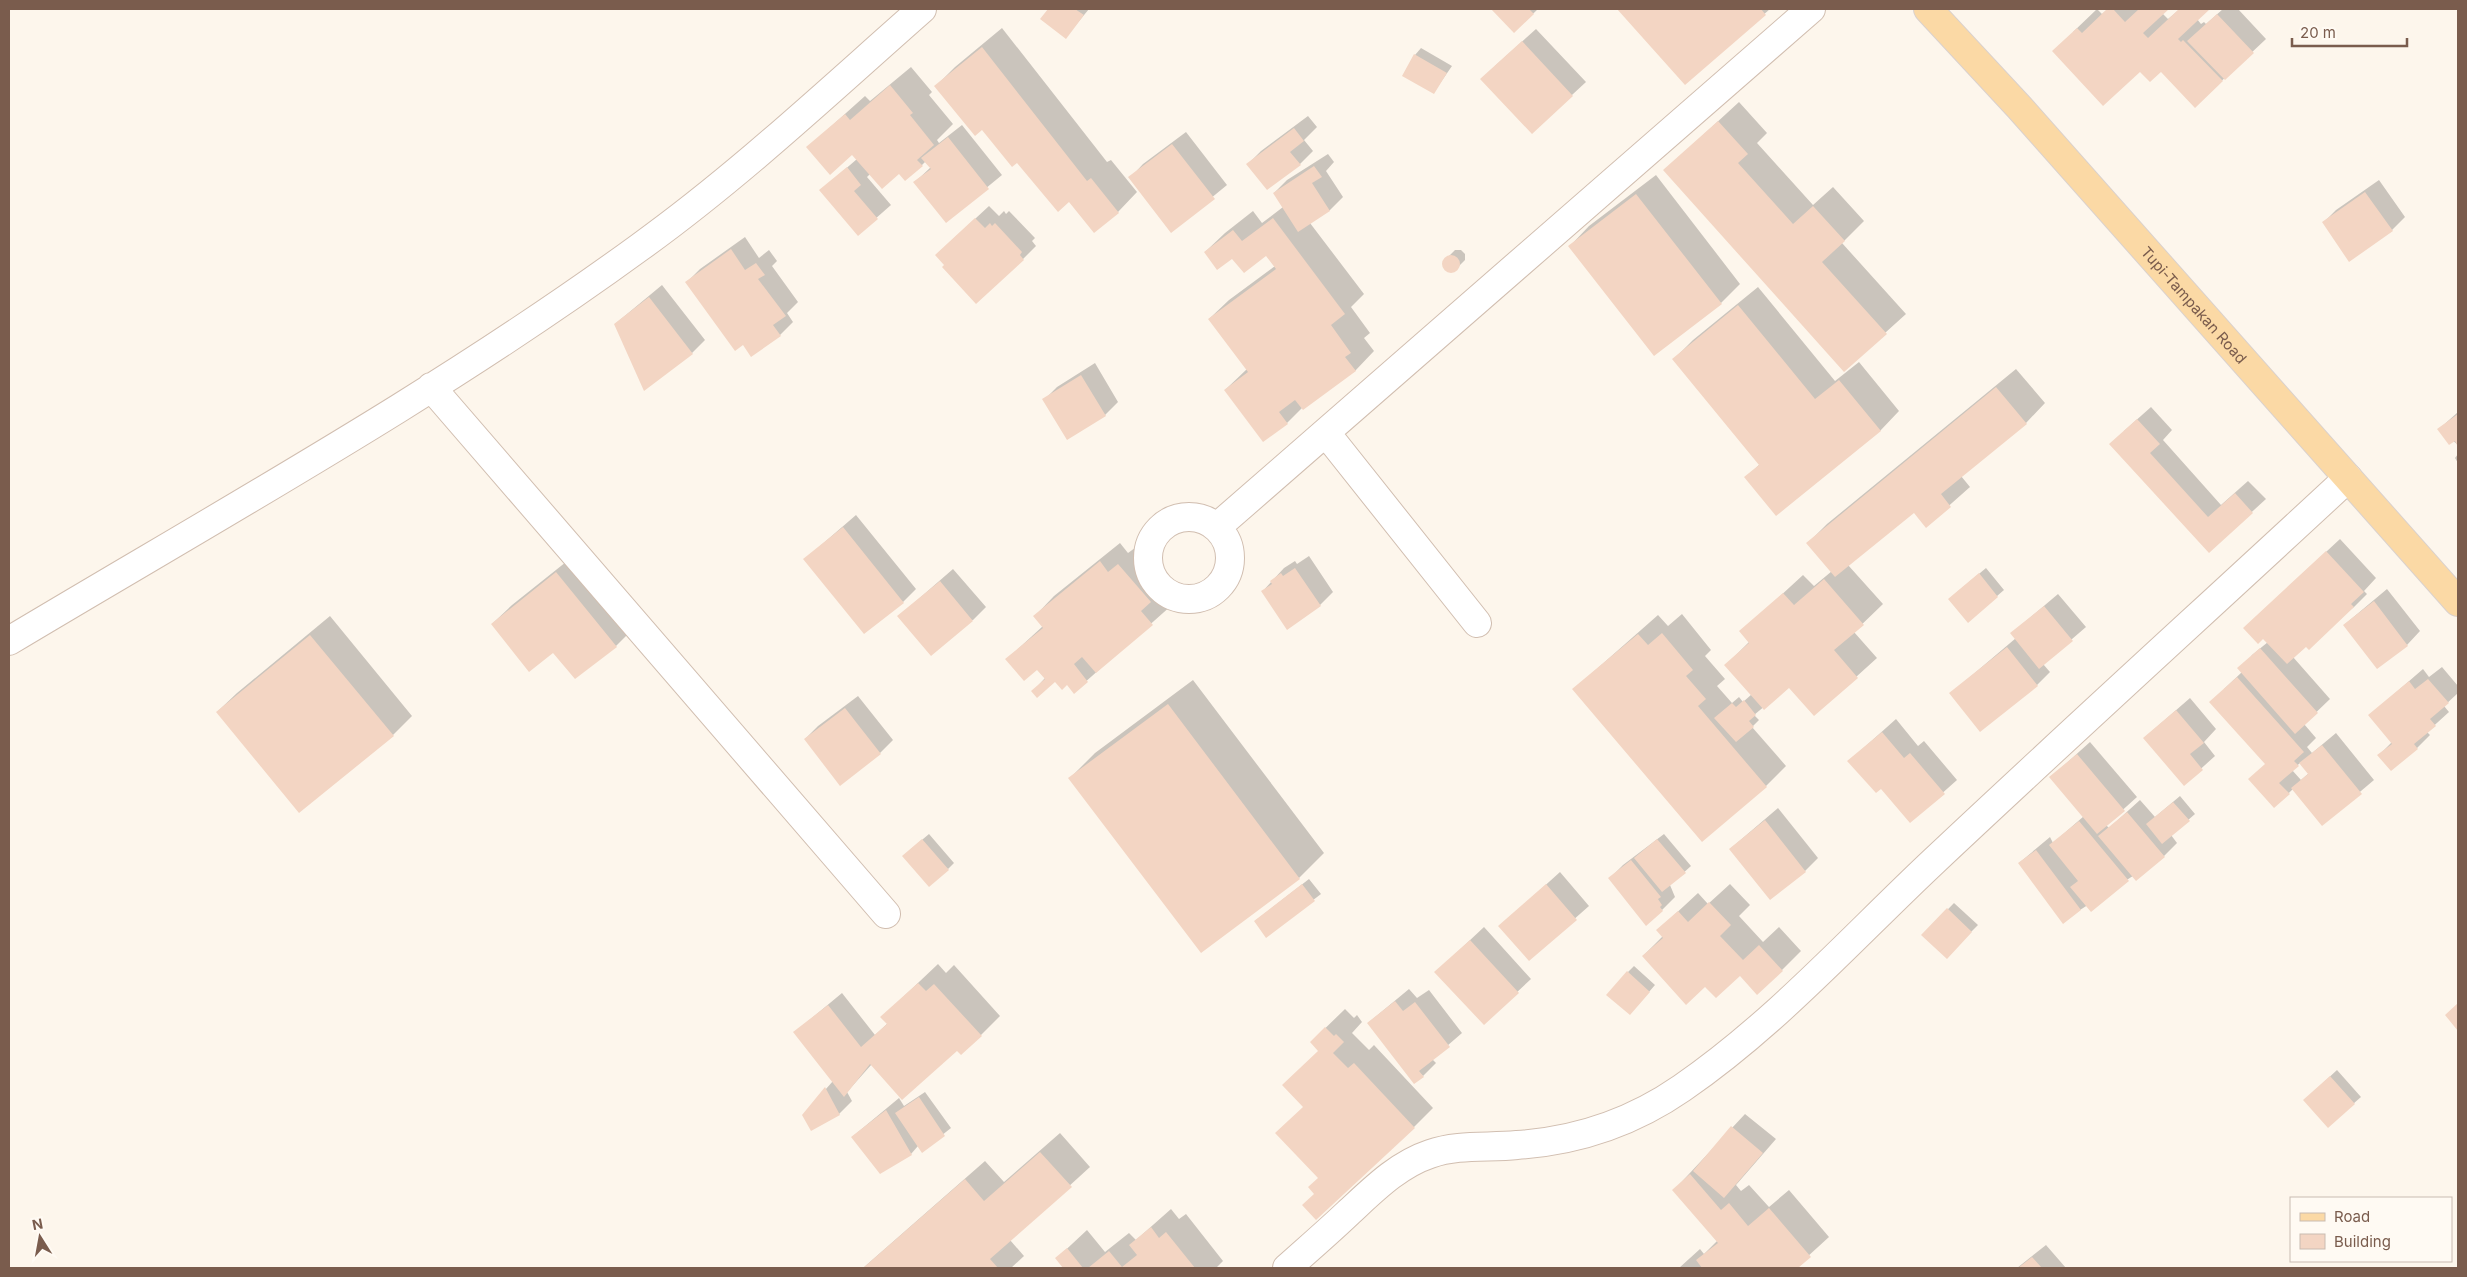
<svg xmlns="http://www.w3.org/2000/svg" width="2467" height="1277" font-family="Inter,sans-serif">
<rect width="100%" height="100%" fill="#fdf6ec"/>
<path fill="#0003" fill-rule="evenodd" d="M1049,9H1089L1066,37L1041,19Z
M1493,9H1538L1514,32Z
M1619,9H1770L1685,84Z
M2097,9L2102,14L2108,9H2167L2162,13L2168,19L2180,9H2208L2197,19L2201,24L2204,22L2206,24L2223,9H2238L2266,39L2195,106L2161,70H2140L2073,32Z
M1002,28L1107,162L1111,160L1137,192L1118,212L1069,201L1017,161L936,86L955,67Z
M1536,29L1586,82L1532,132L1495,66Z
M1421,48L1452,66L1434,92L1415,55Z
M911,67L932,92L929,95L953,124L937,140L939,143L962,125L1002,175L946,221L915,182L931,167L926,161L922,165L899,172L870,174L867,177L891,205L858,234L821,190L857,159L853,154L808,147L865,96L870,101Z
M1739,102L1767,133L1757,143L1813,205L1833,187L1864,221L1842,243L1906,314L1844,370L1665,170Z
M1308,116L1317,127L1304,140L1313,151L1300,164H1248L1261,151Z
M1186,132L1227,185L1171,231L1130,178L1143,164Z
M1328,154L1334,162L1326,171L1343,197L1330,210L1310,223L1364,294L1351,307L1370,333L1364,338L1374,351L1355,371L1303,407L1287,423L1225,390L1247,369L1209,319L1229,300L1275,266L1266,255L1233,257L1205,252L1225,233L1253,211L1262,223L1283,207L1274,193L1287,180Z
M1656,175L1740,284L1721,303L1570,246L1589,226Z
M2379,180L2405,217L2392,230L2323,223L2336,210Z
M989,206L999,216L1004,211L1006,214L1009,211L1035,238L1032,241L1036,246L1023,259L946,265L950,242Z
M745,237L759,258L769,250L777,261L772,266L798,302L787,313L793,322L780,335L743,343L687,282L700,269Z
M1455,250H1461L1465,254V260L1454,271H1447L1443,262Z
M662,285L705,340L692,353L615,324Z
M1758,287L1835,381L1859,362L1899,411L1880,431L1746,477L1760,464L1674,359L1693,340Z
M1095,363L1118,402L1105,415L1044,400L1057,387Z
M2016,369L2045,403L2026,423L1961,476L1970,487L1926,526L1914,511L1848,565L1883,604L1854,632L1877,658L1814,715L1789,686L1754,715L1759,720L1752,727L1786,766L1766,786L1702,840L1574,689L1658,615L1668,626L1682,614L1711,650L1705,656L1725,679L1717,686L1732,703L1739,697L1743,702L1752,694L1726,665L1749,642L1741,632L1803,575L1814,586L1832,571L1808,543L1827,524Z
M2151,407L2172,430L2163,440L2221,505L2248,481L2266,499L2209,551L2124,431Z
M2458,412V445L2439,429Z
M2458,454V463L2455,458Z
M856,515L916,589L903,602L805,559Z
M2340,539L2376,578L2364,591L2367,594L2354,607L2293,657L2330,699L2304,724L2316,738L2307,747L2312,753L2336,733L2374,780L2322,824L2293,789L2274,807L2266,763L2224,689L2242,672L2252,655L2268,642L2258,615ZM2300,763L2309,773L2301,780L2292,770Z
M1120,543L1128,553L1139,545L1170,582L1160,592L1172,605L1074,692L1067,683L1055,681L1033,691L1045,678L1037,669L1007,659L1043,626L1035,616L1054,596Z
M576,554L635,627L616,646L492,624L512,605Z
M1309,556L1333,592L1320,605L1262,592L1284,568L1295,561L1297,564Z
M1986,568L2004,590L1968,621L1956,593Z
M953,569L986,607L973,620L899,616Z
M2387,589L2420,631L2407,645L2344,625Z
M2058,594L2086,627L2043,664L2050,672L2037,685L1950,694L2016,638L2012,633Z
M330,616L412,716L393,735L217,712L237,693Z
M2442,667L2458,686V693L2444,706L2449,712L2427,732L2430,735L2417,748L2379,755L2392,742L2370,715L2423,669L2429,677Z
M1193,680L1324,853L1299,878L1070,778L1095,753Z
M858,696L893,740L880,753L805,739L818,726Z
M2190,698L2216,729L2204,742L2215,756L2184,784L2144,738Z
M1896,719L1918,746L1924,741L1957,780L1911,821L1881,787L1849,761Z
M2090,742L2137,797L2106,825L2109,828L2140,800L2155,817L2180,796L2195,814L2171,835L2177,843L2164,856L2080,910L2019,863L2050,837L2053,843L2084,816L2051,777Z
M1778,808L1818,858L1805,871L1730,849Z
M929,834L954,863L948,869L910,850Z
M1664,834L1691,866L1670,885L1675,897L1662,910L1610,878L1623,865Z
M1560,872L1589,906L1529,959L1500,926Z
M1309,879L1321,894L1266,936L1255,921Z
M1730,884L1750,905L1739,916L1763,942L1779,927L1801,951L1782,970L1740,974L1705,986L1643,956L1663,936L1658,930L1698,893L1708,904Z
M1954,903L1978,925L1946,957L1923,935Z
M1484,927L1531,979L1484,1023L1436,972Z
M938,964L946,973L954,965L1000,1016L981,1035L957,1049L872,1064L847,1092L852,1101L839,1114L803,1115L833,1081L795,1032L842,993L875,1035L888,1023L882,1017Z
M1634,966L1655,985L1636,1007L1628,972Z
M1409,989L1417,998L1429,990L1462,1033L1432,1059L1436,1063L1423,1076L1368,1023Z
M1345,1009L1354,1018L1357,1015L1362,1022L1352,1033L1369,1050L1374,1045L1433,1108L1414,1127L1315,1193L1319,1178L1304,1106L1320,1050L1311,1042Z
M2337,1070L2361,1097L2328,1126L2311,1094Z
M925,1092L951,1128L922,1151L918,1146L911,1154L852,1137L899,1098L904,1106Z
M1745,1114L1776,1139L1736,1185L1741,1191L1749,1185L1769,1207L1789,1190L1829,1237L1795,1268H1679L1700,1249L1704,1254L1717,1241L1674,1190Z
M1060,1133L1090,1167L1010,1240L1024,1256L1011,1268H863L985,1161L1004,1182Z
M1171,1209L1179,1219L1186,1214L1223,1261L1216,1268H1065L1057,1258L1087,1230L1105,1252L1129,1233L1136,1240Z
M2046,1245L2066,1268H2017Z"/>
<path fill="#f3d5c3" d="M1048,9H1075L1084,15L1066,39L1040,19Z
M1491,9H1529L1534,14L1514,33Z
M1617,9H1761L1766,15L1685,85Z
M2107,9H2113L2125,22L2139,9H2169L2143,33L2148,38L2179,9H2210L2178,39L2181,42L2183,40L2223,81L2195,108L2161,72L2150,82L2140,72L2103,106L2052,51L2077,28L2082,33Z
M2217,14L2254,53L2225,80L2187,41Z
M1522,41L1573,96L1532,134L1480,79Z
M982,47L1087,181L1091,178L1119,213L1094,233L1069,202L1058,212L1017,163L1012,167L982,130L975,136L934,86Z
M1414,54L1447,73L1434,94L1402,76Z
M890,85L913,113L910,115L934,145L917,160L923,166L905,181L899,174L882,189L852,155L830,175L806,147L845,114L850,120Z
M1718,121L1748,154L1738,163L1793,224L1813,206L1845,241L1822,262L1887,334L1844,372L1663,170Z
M1294,128L1304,141L1290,152L1301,165L1267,190L1246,164Z
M948,137L989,189L946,223L913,182L931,169L921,158Z
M1172,144L1215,199L1171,233L1128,177Z
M1314,166L1322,177L1312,183L1330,211L1298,232L1273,193Z
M847,167L861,185L854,191L878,219L858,236L819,190Z
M2365,192L2393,231L2349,262L2322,222Z
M1636,194L1722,304L1654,356L1568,246Z
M975,218L985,228L990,223L992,226L995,223L1022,252L1020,255L1024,260L976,304L942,267L944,265L935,255Z
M1273,218L1345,314L1331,325L1351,353L1345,357L1356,371L1303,410L1295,400L1279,412L1288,424L1263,442L1224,390L1248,372L1208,319L1276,269L1266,256L1244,273L1232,259L1217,270L1204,252L1233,230L1242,241Z
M731,249L745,270L756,263L765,275L758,279L786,316L773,325L781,336L751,357L743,345L735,351L685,282Z
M1442 264a9 9 0 1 1 18 0a9 9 0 1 1-18 0Z
M649,297L693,354L644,391L614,324Z
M1738,305L1815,399L1839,380L1881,431L1776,516L1744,477L1759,465L1672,359Z
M1081,375L1106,416L1067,440L1042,399Z
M1996,387L2027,424L1941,494L1951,507L1926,528L1914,513L1835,577L1806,543Z
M2458,414V447L2455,441L2449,445L2437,429Z
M2137,419L2160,444L2150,453L2208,517L2235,493L2253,513L2209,553L2109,444Z
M843,527L904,603L864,634L803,559Z
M2326,551L2364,592L2351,604L2354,607L2309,650L2306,647L2287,664L2263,639L2258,644L2243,628Z
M1100,561L1108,572L1118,564L1151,602L1141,611L1153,625L1096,673L1082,657L1074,664L1088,682L1074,694L1067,685L1062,690L1055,682L1037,698L1031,691L1045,679L1037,670L1024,681L1005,659L1043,628L1033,616Z
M1295,568L1321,606L1287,630L1261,591L1272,584L1270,581L1281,573L1283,576Z
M556,572L617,647L575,679L553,653L529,672L491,624Z
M1979,573L1998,597L1968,623L1948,599Z
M1824,579L1864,625L1834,650L1858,678L1814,716L1789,688L1764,710L1724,665L1749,643L1739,631L1783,593L1794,605Z
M940,581L973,621L931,656L897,616Z
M2374,601L2408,646L2377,669L2343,625Z
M2044,606L2073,641L2039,669L2010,633Z
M1662,633L1693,670L1686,676L1706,699L1698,706L1767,787L1702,842L1572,689L1638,634L1648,645Z
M310,635L394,736L299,813L216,712Z
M2007,647L2038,686L1980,732L1949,693Z
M2260,648L2318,713L2295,734L2237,668Z
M2237,677L2304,752L2294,761L2299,766L2279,783L2290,794L2274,808L2248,779L2265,764L2209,702Z
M2428,679L2449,703L2430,719L2436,726L2414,744L2418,749L2391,771L2377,755L2392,744L2368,715L2409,681L2415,689Z
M1744,700L1756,715L1749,721L1754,727L1736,742L1714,718L1732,703L1736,707Z
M1168,704L1300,879L1201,953L1068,778Z
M845,708L881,754L840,786L804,739Z
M2176,710L2204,743L2190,754L2203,770L2184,786L2143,738Z
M1882,732L1904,758L1910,753L1945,794L1910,823L1881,789L1876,793L1847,761Z
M2322,745L2362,794L2322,826L2291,788L2308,774L2299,763Z
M2077,754L2125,811L2097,834L2049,777Z
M2173,802L2190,821L2162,844L2146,824Z
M2127,812L2165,857L2136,881L2098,836Z
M1765,820L1806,872L1770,900L1729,849Z
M2079,821L2129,881L2091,912L2070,887L2078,881L2049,845Z
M922,839L949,870L929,887L902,856Z
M1657,839L1686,873L1662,892L1634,858Z
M2036,850L2081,910L2063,924L2018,863Z
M1631,860L1661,897L1658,899L1662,905L1660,907L1663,911L1646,926L1608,878Z
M1302,884L1315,901L1266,938L1254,921Z
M1546,884L1577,920L1529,961L1498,926Z
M1709,902L1731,925L1720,936L1743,960L1759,945L1783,971L1757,995L1740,976L1716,998L1705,987L1686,1005L1642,956L1663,938L1656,930L1678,911L1688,922Z
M1947,908L1972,932L1947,959L1921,935Z
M1470,940L1519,993L1484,1025L1434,972Z
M1627,971L1650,992L1630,1015L1606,995Z
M918,983L926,991L934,984L982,1036L961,1055L957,1051L902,1100L870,1064L844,1097L793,1032L828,1005L861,1047L887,1024L880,1017Z
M1395,1001L1403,1011L1415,1002L1450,1047L1419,1071L1424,1077L1414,1084L1367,1023Z
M2458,1003V1031L2445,1015Z
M1325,1027L1334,1036L1336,1034L1344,1042L1333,1053L1348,1068L1354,1063L1415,1128L1316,1220L1302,1205L1314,1194L1308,1187L1318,1178L1275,1133L1303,1107L1282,1085L1318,1051L1310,1042Z
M2330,1076L2355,1104L2328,1128L2303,1100Z
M825,1087L840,1115L811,1131L802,1115Z
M919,1097L945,1136L922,1153L895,1113Z
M886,1110L912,1155L880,1174L851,1137Z
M1731,1126L1763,1153L1724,1198L1693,1171Z
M1040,1152L1072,1187L990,1259L998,1268H863L965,1179L984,1201Z
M1690,1174L1721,1210L1729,1203L1748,1226L1769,1208L1811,1257L1798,1268H1702L1696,1260L1718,1243L1672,1190Z
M1151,1227L1159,1238L1166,1232L1195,1268H1088L1109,1251L1122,1267L1137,1255L1129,1245Z
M1067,1248L1083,1268H1063L1055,1258Z
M2032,1257L2042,1268H2018Z"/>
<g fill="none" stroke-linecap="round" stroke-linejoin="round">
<defs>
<path id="minor" d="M431,387L886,914
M1326,433L1477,623
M1148 558a41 41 0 1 1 82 0a41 41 0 1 1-82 0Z
M1217,527L1811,9
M9,641C221,514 440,393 640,247C740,175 830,90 922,9
M1287,1268C1307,1250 1328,1232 1348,1213C1372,1191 1397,1165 1430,1154C1458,1144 1488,1148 1517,1145C1577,1141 1633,1122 1682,1088C1775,1024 1852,938 1934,861C2071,732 2210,606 2348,478"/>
<g id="major">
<path id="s1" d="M1928,9L2019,107L2458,602"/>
</g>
</defs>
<use href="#minor" stroke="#d1beb0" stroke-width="30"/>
<use href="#major" stroke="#dad1cd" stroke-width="30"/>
<use href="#minor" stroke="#fff" stroke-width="28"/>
<use href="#major" stroke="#fbd9a5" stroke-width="28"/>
</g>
<g text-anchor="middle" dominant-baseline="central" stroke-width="5" stroke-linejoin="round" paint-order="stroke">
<g font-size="15" fill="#7a5c4d" stroke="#fffaf3">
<text stroke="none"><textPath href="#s1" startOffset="398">Tupi-Tampakan Road</textPath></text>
</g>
</g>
<rect width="2467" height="1277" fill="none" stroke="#7a5c4d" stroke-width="20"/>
<rect x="2290" y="1197" width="162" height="65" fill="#fffaf3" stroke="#cabbb1"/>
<rect x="2300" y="1213" width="25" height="8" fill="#fbd9a5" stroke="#cabbb1"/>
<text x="2334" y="1222" font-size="15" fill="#7a5c4d">Road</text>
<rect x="2300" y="1234" width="25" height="15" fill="#f3d5c3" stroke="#cabbb1"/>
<text x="2334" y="1247" font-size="15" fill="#7a5c4d">Building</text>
<g transform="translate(40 1237) rotate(349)" stroke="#fffaf3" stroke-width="4" paint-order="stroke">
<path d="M0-4L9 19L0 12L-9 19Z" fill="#7a5c4d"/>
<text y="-8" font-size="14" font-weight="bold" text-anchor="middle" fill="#7a5c4d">N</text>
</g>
<path d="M2292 38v8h115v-8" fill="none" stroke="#7a5c4d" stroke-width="2.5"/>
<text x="2300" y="38" font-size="15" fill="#7a5c4d" stroke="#fffaf3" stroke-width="4" paint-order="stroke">20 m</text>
</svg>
